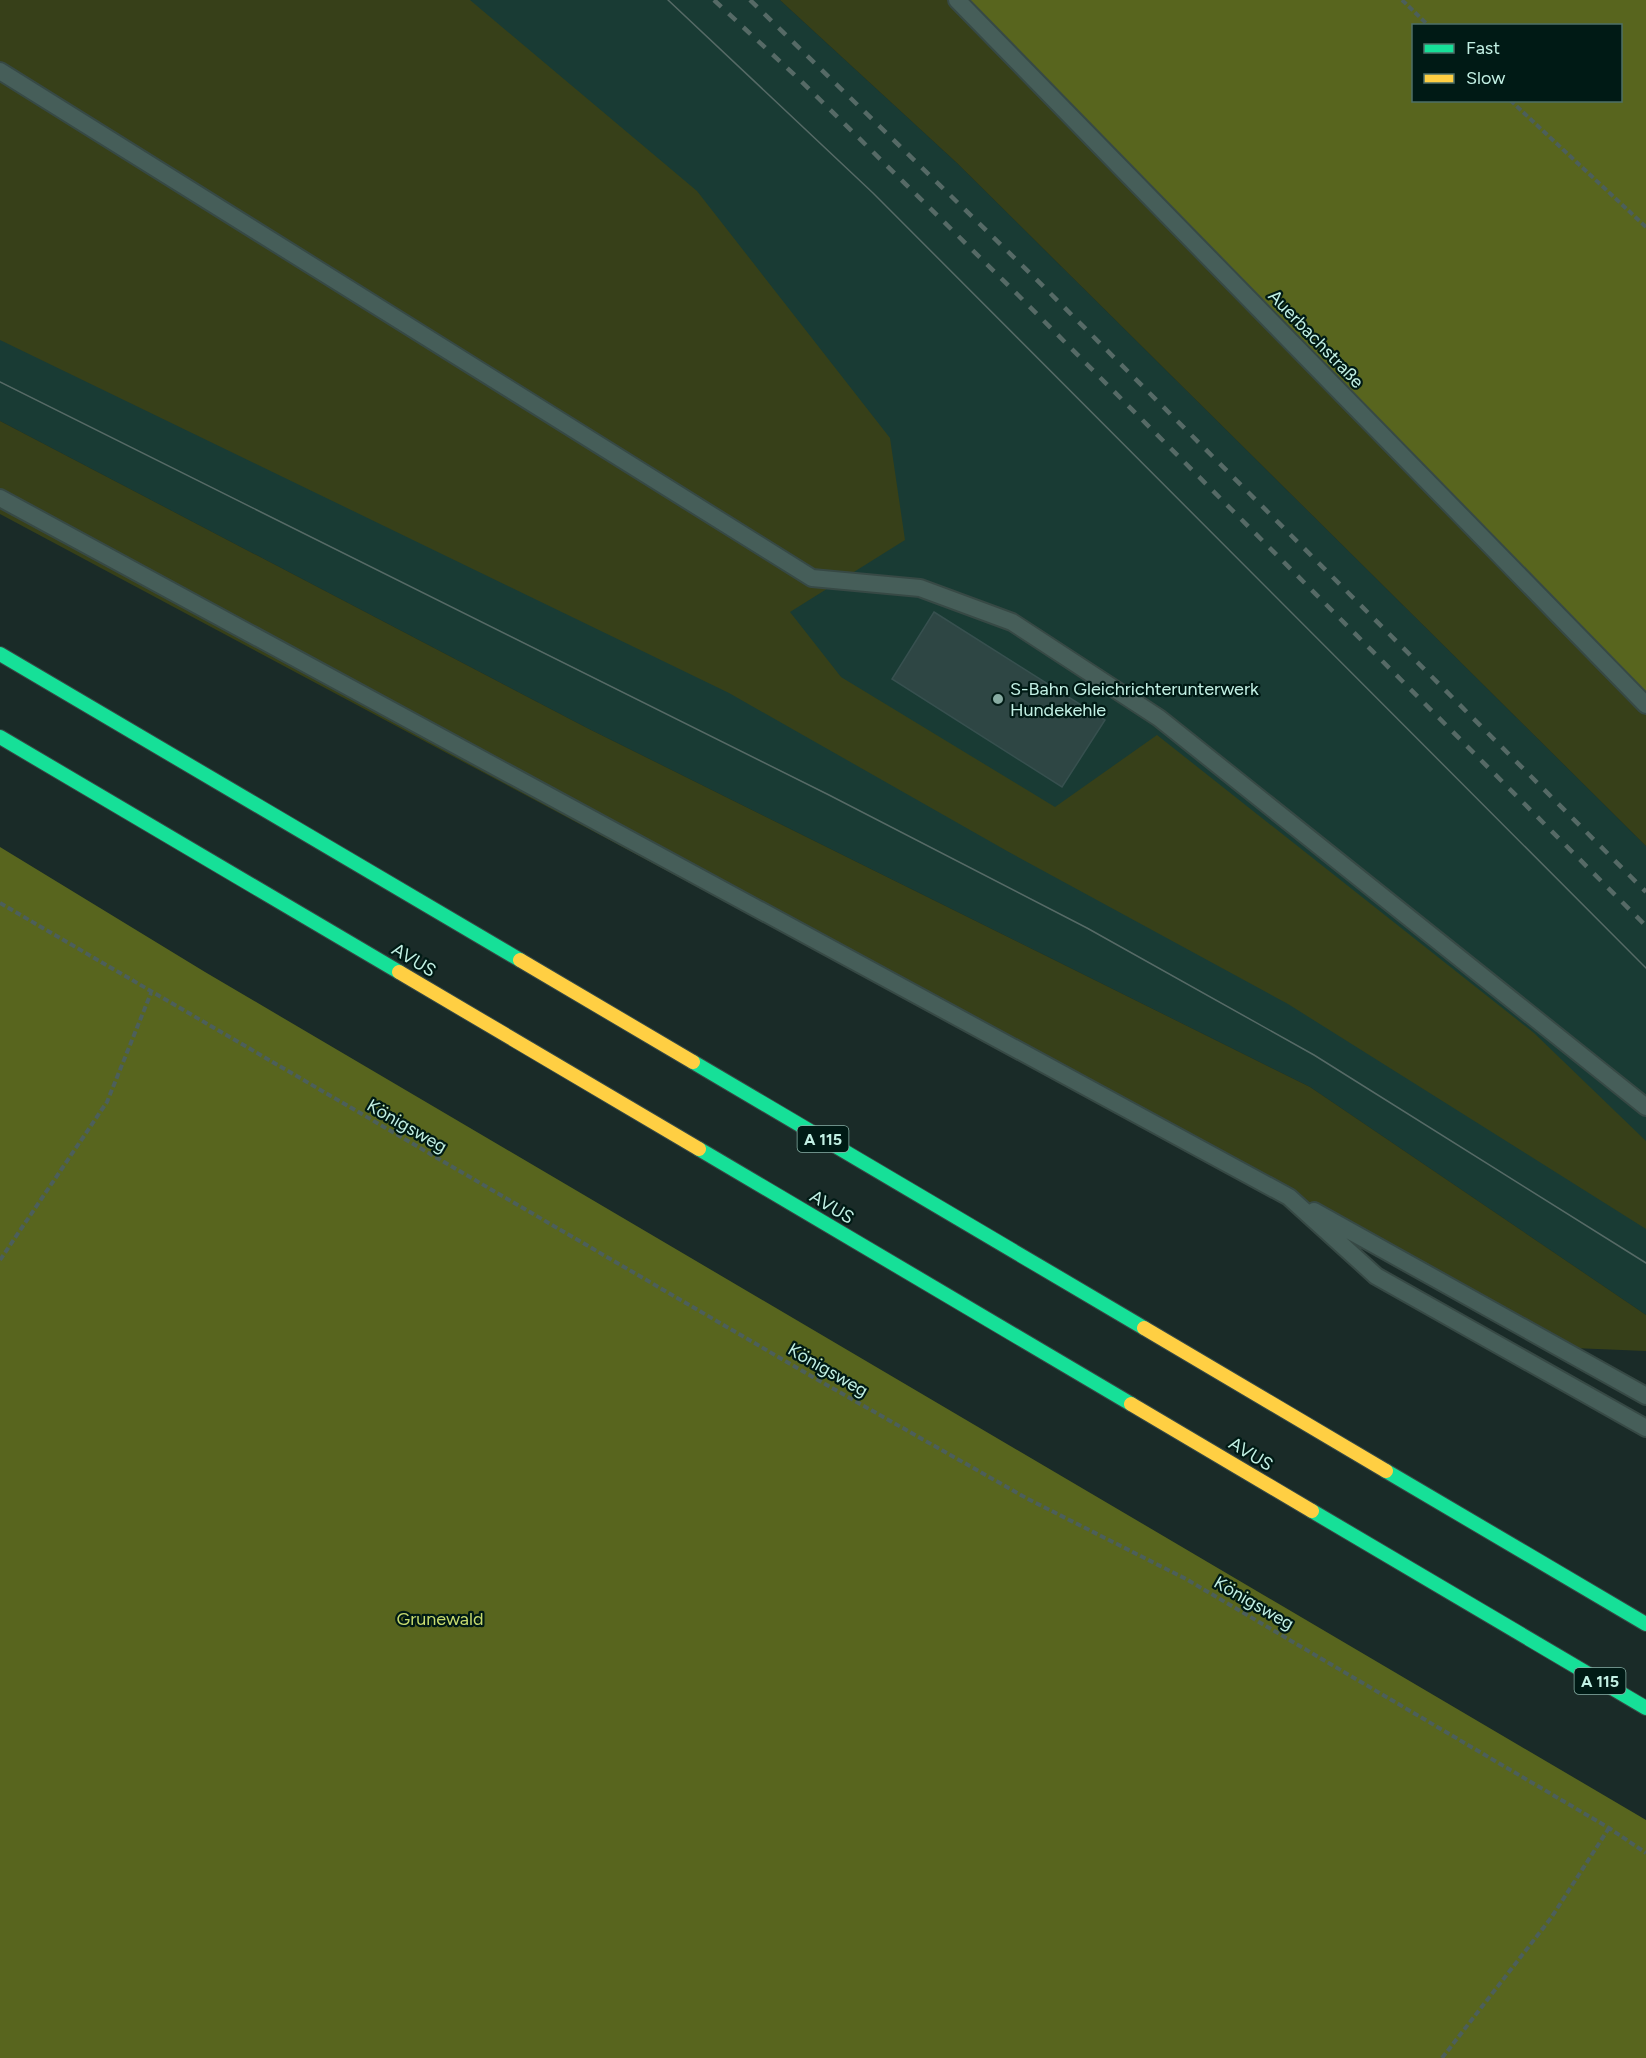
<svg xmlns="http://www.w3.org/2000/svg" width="1646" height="2058" font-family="Figtree,sans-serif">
<rect width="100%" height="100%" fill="#1a2b28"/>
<path fill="#193b34" d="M0,0H780L957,163L1646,846V1315L1310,1087L587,728L0,421Z"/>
<path fill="#374019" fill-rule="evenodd" d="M0,0H470L697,191L890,438L905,540L790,612L841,677L1055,807L1157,735L1534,1033L1646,1141V1229L1288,1004L1007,851L729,693L0,340Z
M780,0H1646V846L957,163ZM1414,26H1620V100H1414Z
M0,421L587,728L1310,1087L1646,1315V1351L1573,1348L1170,1140L0,514Z"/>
<path fill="#58651e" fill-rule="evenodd" d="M957,0H1646V705ZM1414,26H1620V100H1414Z
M0,847L205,972L1646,1820V2058H0Z"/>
<path fill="#2e4644" stroke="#37504f" stroke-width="1.5" d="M934,612L1105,720L1062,787L892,679Z"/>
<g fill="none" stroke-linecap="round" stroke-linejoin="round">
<defs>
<path id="lane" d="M957,0L1646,705
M0,71L812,578L920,588L1012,622L1159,718L1646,1107
M0,498L1289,1197L1376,1276L1646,1428
M1314,1211L1646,1396"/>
<path id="fast" d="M0,654L520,960
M0,737L399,972
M693,1062L1144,1328
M699,1149L1131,1404
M1386,1471L1646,1624
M1312,1511L1646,1708"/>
<path id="slow" d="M520,960L693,1062
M399,972L699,1149
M1144,1328L1386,1471
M1131,1404L1312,1511"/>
</defs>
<use href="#lane" stroke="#374945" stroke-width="20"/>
<use href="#fast" stroke="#374945" stroke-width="16"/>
<use href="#slow" stroke="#374945" stroke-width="16"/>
<path stroke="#4c5f5b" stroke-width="4" stroke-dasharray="6 3" stroke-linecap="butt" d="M1402,0L1429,26
M1510,100L1646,227
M0,903L811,1376L1028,1499L1186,1579L1609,1828L1646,1853
M0,1260L107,1102L151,993
M1442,2058L1551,1918L1609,1828"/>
<use href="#lane" stroke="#465e59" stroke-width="16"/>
<use href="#fast" stroke="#16e098" stroke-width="14"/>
<use href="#slow" stroke="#ffcf43" stroke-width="14"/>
<path stroke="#566a66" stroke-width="1.5" d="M668,0L873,193L1646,968
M0,382L829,795L1087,928L1314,1055L1646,1263"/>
<path stroke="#566a66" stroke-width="4.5" stroke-dasharray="10 10" stroke-linecap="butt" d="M714,0L800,80L1018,295L1646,926
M750,0L1035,278L1646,892"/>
</g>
<circle fill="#87aba2" stroke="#001a15" stroke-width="2" cx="998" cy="699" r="6"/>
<g text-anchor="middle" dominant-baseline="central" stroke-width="4.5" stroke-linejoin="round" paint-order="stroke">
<g fill="#001a15" stroke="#88b0a6" stroke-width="1.5">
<rect x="797.5" y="1126" width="51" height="26" rx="4.5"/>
<rect x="1574.5" y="1668" width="51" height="26" rx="4.5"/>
</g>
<g font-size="16" font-weight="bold" fill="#c2f0e4">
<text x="823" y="1139">A 115</text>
<text x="1600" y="1681">A 115</text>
</g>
<g font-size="18" fill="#c2f0e4" stroke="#001a15">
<text transform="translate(1316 339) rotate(46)">Auerbachstraße</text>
<text transform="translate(414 960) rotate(31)">AVUS</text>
<text transform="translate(407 1126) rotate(30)">Königsweg</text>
<text transform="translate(832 1207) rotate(31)">AVUS</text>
<text transform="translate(828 1370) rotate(30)">Königsweg</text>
<text transform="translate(1251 1454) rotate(31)">AVUS</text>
<text transform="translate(1254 1603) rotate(30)">Königsweg</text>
</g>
<g font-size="18" fill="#c2f0e4" stroke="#001a15" text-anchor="start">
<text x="1010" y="689">S-Bahn Gleichrichterunterwerk<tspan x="1010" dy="21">Hundekehle</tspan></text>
</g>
<g font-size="18" fill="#c7db6f" stroke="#001a15">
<text x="440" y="1619">Grunewald</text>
</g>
</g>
<rect x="1412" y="24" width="210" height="78" fill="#001a15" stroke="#4e7068" stroke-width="1.5"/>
<rect x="1424" y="44" width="30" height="9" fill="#16e098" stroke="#4e7068" stroke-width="1.5"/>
<text x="1466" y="54" font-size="18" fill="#c2f0e4">Fast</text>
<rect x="1424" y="74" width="30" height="9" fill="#ffcf43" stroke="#4e7068" stroke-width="1.5"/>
<text x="1466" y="84" font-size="18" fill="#c2f0e4">Slow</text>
</svg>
